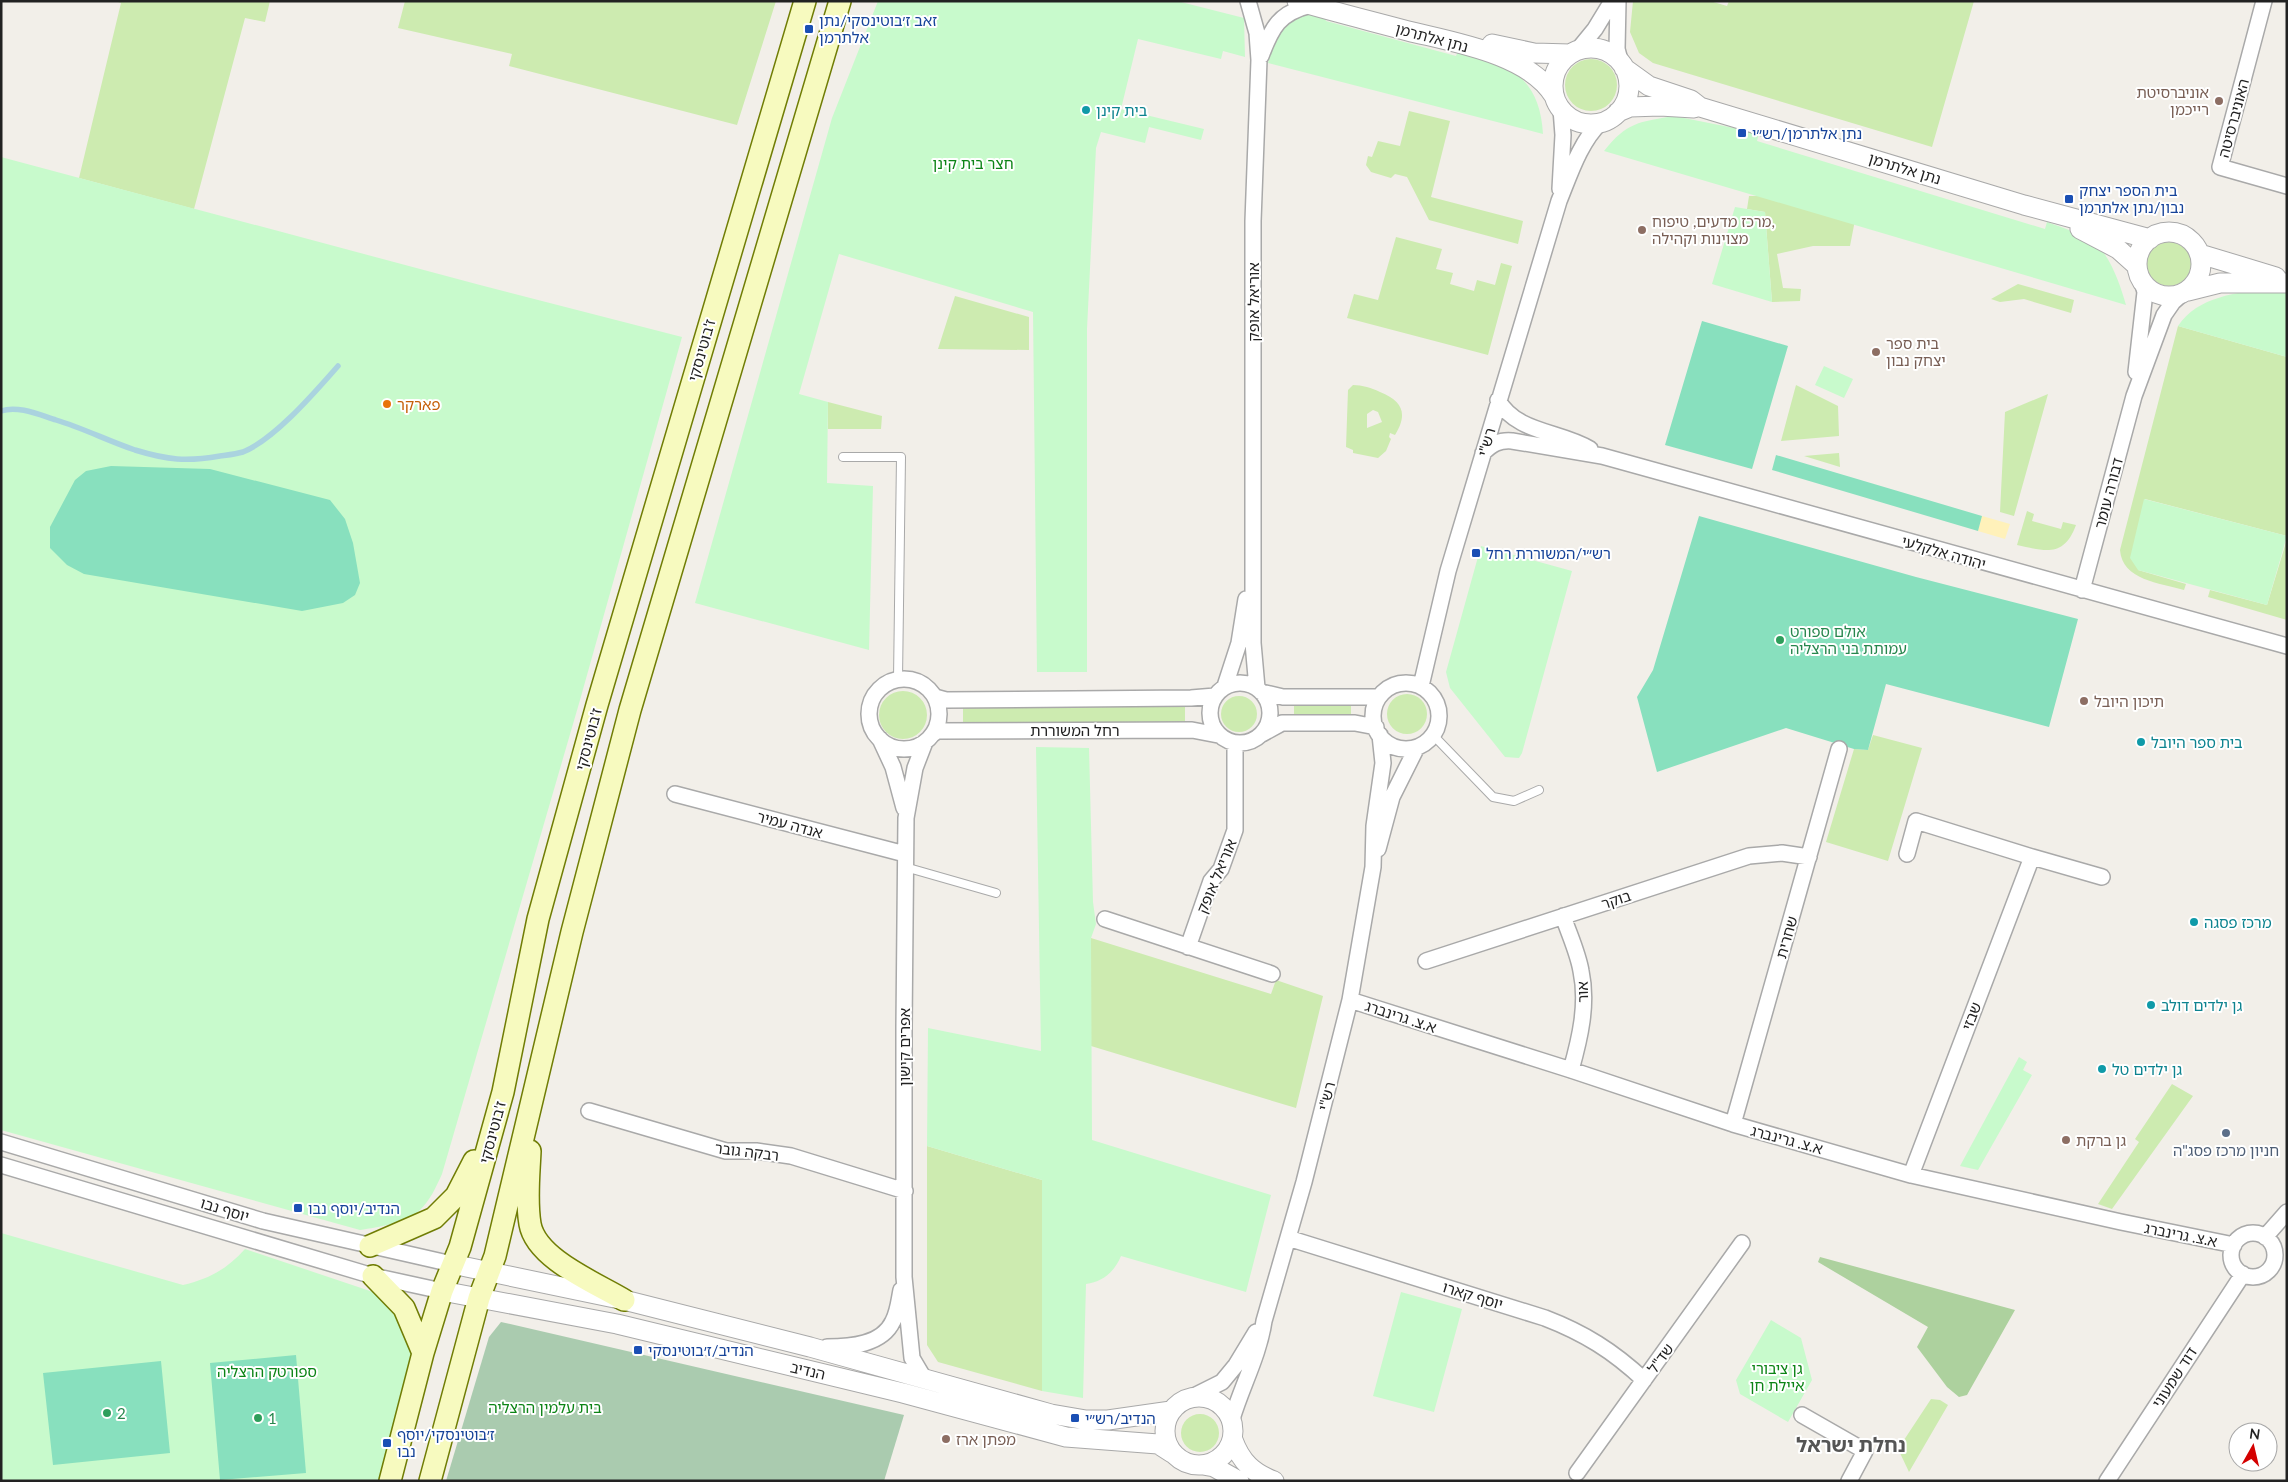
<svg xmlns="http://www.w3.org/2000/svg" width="2288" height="1482" font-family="Lato,'Noto Sans Hebrew',sans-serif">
<rect width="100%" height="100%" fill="#f2efe9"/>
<path fill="#cdebb0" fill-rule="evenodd" d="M115,1H270L265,22L245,18L194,209L79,178L121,3Z
M405,1H776L737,125L509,66L512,54L398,28Z
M1633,1H1710L1727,6L1729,1H1974L1932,147L1653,63L1639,53L1630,32Z
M1565 85a26 26 0 1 1 52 0a26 26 0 1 1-52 0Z
M1409,111L1450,121L1431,197L1523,221L1518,244L1429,220L1407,177L1395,174L1391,178L1371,172L1366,165L1368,156L1372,157L1378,141L1400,146Z
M1749,196H1768L1856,215L1850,246H1813L1777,254L1783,288L1801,289L1800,301L1772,302L1765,212L1747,209Z
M1396,237L1442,249L1436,269L1453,273L1450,284L1474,291L1477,280L1495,285L1501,263L1512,266L1488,355L1347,318L1354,294L1378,300Z
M2147 264a22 22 0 1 1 44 0a22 22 0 1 1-44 0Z
M2018,284L2074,300L2071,313L2024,299L2000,302L1991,299Z
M955,296L1029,317V350L938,349Z
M2178,326L2287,357V536L2145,499L2138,570L2186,584L2184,590C2160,583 2122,580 2120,550Z
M1353,385C1362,385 1372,388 1380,392C1403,401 1408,414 1395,435L1390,433L1389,437L1391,439L1386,451L1378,458L1353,453V450L1346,447L1348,390ZM1373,410L1378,412L1382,422L1367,428V414Z
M1796,385L1838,406L1839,436L1781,441Z
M2048,394L2014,516L2000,512L2005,412Z
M828,402L882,416L881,429H828Z
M1839,453L1840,467L1804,456Z
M2027,511L2034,514L2032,521L2061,529L2063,522L2076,525C2064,558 2045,551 2017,545Z
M2287,539V620L2208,597L2210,590L2267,605Z
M879 715a24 24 0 1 1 48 0a24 24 0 1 1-48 0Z
M1387 714a20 20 0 1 1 40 0a20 20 0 1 1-40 0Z
M1221 714a18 18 0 1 1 36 0a18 18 0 1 1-36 0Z
M1351,701V719L1294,720V703Z
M1185,704V723L963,726V707Z
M1873,735L1922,748L1888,861L1826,842L1854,749L1868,750Z
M1091,938L1271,994L1276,980L1323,996L1296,1108L1091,1046Z
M2172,1084L2193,1096L2112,1209L2098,1204L2139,1142L2135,1139Z
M927,1146L1042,1180V1391L938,1362L927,1345Z
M1931,1399L1940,1400L1948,1405L1909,1472L1900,1453L1904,1440Z
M1181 1433a19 19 0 1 1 38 0a19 19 0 1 1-38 0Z"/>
<path fill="#add19e" d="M1820,1257L2015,1310L1967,1395L1959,1397L1947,1387L1917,1347L1928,1327L1818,1262Z"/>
<path fill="#fff1ba" d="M1982,516L2010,524L2005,539L1978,531Z"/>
<path fill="#aacbaf" d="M501,1322L904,1415L884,1481H446L489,1337Z"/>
<path fill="#c8facc" d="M878,1H1177L1244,18L1245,57L1223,51L1221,59L1138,39L1121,109L1204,129L1201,140L1149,127L1145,143L1101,132L1096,148L1087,329V672H1037L1033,312L839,254L799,394L828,402L827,483L873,486L869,650L695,603L832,118Z
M1314,12L1324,15L1326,21L1456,56L1458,51C1509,62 1540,78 1543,134L1268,63C1276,31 1282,22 1314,12Z
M1674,116L1759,133L1757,141L2045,229L2047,222C2063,228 2084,234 2097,245C2111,258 2121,287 2126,305L1604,151C1627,122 1639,122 1674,116Z
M1,157L480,285L682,337L580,700L442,1174C436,1187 430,1201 419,1211C405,1223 379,1227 360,1230L1,1130Z
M1735,207L1765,212L1772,302L1712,284Z
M2270,288L2287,293V357L2178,326C2198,296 2237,293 2270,288Z
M1824,366L1853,379L1844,398L1815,385Z
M2144,499L2287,536L2267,605L2138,570L2130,558Z
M1481,546L1572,571L1522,753L1519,758L1505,757L1450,688L1446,672Z
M1036,747L1089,748L1093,902L1096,924L1091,938L1092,1140L1271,1195L1246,1292L1121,1256C1115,1271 1103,1282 1086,1284L1083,1398L1042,1391V1180L927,1146L928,1028L1041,1051Z
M2019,1057L2027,1062L2023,1070L2032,1075L1978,1170L1960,1166Z
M1,1233L183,1285C209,1279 227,1269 245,1249L379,1294L401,1319L414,1354L381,1481H1Z
M1401,1292L1462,1309L1434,1412L1373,1396Z
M1771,1320L1801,1338L1812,1380L1788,1422L1740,1394L1736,1380Z"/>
<path fill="#88e0be" d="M1702,321L1788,346L1752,469L1665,445Z
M1776,455L1982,516L1978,531L1772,470Z
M111,466L210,469L330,500L345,519L353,543L360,583L355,595L343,603L302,611L84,574L67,565L50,548V527L75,480L86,471Z
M1699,516L1916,577L2078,619L2049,727L1886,684L1868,750L1854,749L1786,728L1657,772L1637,697L1653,670Z
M296,1355L306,1473L220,1480L210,1363Z
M161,1361L170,1453L53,1465L43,1373Z"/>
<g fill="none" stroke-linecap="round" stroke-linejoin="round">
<path stroke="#aad3df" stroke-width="5.5" d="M1,411C18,405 40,415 56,420C83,428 108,441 135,450C168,460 186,462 220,456C227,455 236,454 243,452C275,439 315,392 338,366"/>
<defs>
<path id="service" d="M843,457H901L898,679
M1433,735L1493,797L1514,801L1539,790
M905,867L996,893"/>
<path id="minor" d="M1248,1L1257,33L1259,60L1253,221V643L1257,688
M1618,1L1617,49L1621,64
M2264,1L2220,167L2287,186
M1577,51L1595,29L1612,1
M1261,56C1272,27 1279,13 1311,5
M1560,189L1563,135L1561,109
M2136,372L2145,292L2141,278
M1498,400C1516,433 1561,431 1590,449
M1483,453C1492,444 1499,440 1512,441L1602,456L2287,646
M2082,590L2134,396L2164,315L2173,302L2182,294
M869 714a35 35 0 1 1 70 0a35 35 0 1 1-70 0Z
M1210 713a30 30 0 1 1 60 0a30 30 0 1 1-60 0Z
M1373 716a33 33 0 1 1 66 0a33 33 0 1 1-66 0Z
M1225,686L1239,643L1246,599
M1421,686L1448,571L1559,201C1570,174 1580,142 1601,122
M1261,692L1283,697H1379
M935,697L946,700L1191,698L1215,696
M933,734L937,731L1192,730L1218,735
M1262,734L1282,723H1355L1376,727
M880,739L893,767L904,808
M675,794L905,854
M1378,849L1392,797L1417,747
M1907,854L1916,821L2032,857L1911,1175
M2032,857L2102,877
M1563,916C1569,934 1578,953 1581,971C1588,1004 1580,1038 1571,1070
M1105,919L1272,974
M1188,947L1211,881L1221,869L1235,830V743
M1426,961L1749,856L1782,853L1809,857
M1350,1000L1571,1070L1733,1124L1911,1175L2121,1222L2234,1245
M589,1111L726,1151H756L791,1156L905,1191
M1733,1124L1839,749
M1,1142L263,1221L452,1264
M1,1165L373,1276L442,1291
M2231 1255a22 22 0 1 1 44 0a22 22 0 1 1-44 0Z
M2265,1237L2287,1212
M1288,1238L1545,1318C1584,1333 1613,1351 1644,1380
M827,1347C850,1347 882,1345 893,1321C898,1312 899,1300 901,1290
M925,1380L912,1358L904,1277V1027L906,818L915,768L925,742
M1190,1398L1222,1382L1236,1365L1256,1332
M1802,1415L1865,1451L1849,1481
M1232,1419C1242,1386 1259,1355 1264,1321L1304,1182L1350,1000L1373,867L1374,826L1383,763L1380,735
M1577,1473L1742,1243
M2107,1481L2243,1274"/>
<path id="tertiary" d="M1297,1C1334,12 1371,21 1408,31C1452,42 1529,54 1554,96
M1492,44L1534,53L1570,54
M1553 86a38 38 0 1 1 76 0a38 38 0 1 1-76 0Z
M1624,68L1649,86L1691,100L1700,107L2024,205L2150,239
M1618,112L1630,107L1660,106L1694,108
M2080,229L2118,249L2137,266
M2137 264a32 32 0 1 1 64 0a32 32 0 1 1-64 0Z
M2200,254L2276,277
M2188,291L2220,283H2287
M452,1264L624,1300L810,1347L1051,1414L1086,1420H1108L1171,1411
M442,1291L617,1324L903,1393L1066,1437L1158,1444L1172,1453
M1165 1431a34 34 0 1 1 68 0a34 34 0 1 1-68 0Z
M1233,1440C1241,1462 1253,1473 1274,1481
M1203,1465L1214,1467L1239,1481"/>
<path id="secondary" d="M530,1151C529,1175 526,1200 530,1224C536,1259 596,1283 624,1300
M370,1246L434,1218L456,1196L474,1161
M373,1276L404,1308L423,1353
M390,1481L423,1353L442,1291L460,1247L503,1092L538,919L597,705L805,1
M430,1481L479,1298L495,1256L572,932L630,710L840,1"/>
</defs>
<use href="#service" stroke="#a9a9a9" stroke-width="10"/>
<use href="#minor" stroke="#a9a9a9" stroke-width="18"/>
<use href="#tertiary" stroke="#a9a9a9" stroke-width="21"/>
<use href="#secondary" stroke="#707d05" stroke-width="24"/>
<use href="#service" stroke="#fff" stroke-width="8"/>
<use href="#minor" stroke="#fff" stroke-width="15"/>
<use href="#tertiary" stroke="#fff" stroke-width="19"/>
<use href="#secondary" stroke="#f7fabf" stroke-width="21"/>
</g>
<g fill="#1a4fb4" stroke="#fff" stroke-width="2">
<rect x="804" y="24" width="10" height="10" rx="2.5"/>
<rect x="1737" y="128" width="10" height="10" rx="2.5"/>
<rect x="2064" y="194" width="10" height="10" rx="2.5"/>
<rect x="1471" y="548" width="10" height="10" rx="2.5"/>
<rect x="293" y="1203" width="10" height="10" rx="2.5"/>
<rect x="633" y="1345" width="10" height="10" rx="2.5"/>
<rect x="1070" y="1413" width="10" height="10" rx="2.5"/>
<rect x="382" y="1438" width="10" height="10" rx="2.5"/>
</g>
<g fill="#8d6e63" stroke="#fff" stroke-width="2">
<circle cx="2219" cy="101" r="5"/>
<circle cx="1642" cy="230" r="5"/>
<circle cx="1876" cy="352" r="5"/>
<circle cx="2084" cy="701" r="5"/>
<circle cx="2066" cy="1140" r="5"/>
<circle cx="946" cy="1439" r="5"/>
</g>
<g fill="#0f9aa8" stroke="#fff" stroke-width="2">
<circle cx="1086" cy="110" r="5"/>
<circle cx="2141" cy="742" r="5"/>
<circle cx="2194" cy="922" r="5"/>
<circle cx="2151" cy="1005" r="5"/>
<circle cx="2102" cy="1069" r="5"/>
</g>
<circle fill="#e8710a" stroke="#fff" stroke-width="2" cx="387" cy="404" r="5"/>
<g fill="#2e9e5b" stroke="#fff" stroke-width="2">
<circle cx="1780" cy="640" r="5"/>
<circle cx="107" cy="1413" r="5"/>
<circle cx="258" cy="1418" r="5"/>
</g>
<circle fill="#5c6f8a" stroke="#fff" stroke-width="2" cx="2226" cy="1133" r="5"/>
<g text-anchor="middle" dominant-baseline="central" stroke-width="4" stroke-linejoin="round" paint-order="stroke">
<g font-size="15" fill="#164399" stroke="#fff" text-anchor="start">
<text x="819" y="20">זאב ז׳בוטינסקי/נתן<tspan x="819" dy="17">אלתרמן</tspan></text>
<text x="1752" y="133">נתן אלתרמן/רש״י</text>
<text x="2079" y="190">בית הספר יצחק<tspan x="2079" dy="17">נבון/נתן אלתרמן</tspan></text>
<text x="1486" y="553">רש״י/המשוררת רחל</text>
<text x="308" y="1208">הנדיב/יוסף נבו</text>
<text x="648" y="1350">הנדיב/ז׳בוטינסקי</text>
<text x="1085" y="1418">הנדיב/רש״י</text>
<text x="397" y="1434">ז׳בוטינסקי/יוסף<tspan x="397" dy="17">נבו</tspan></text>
</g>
<g font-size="15" fill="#222" stroke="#fff">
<text transform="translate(1432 37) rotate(15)">נתן אלתרמן</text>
<text transform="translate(2233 118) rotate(-75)">האוניברסיטה</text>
<text transform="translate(1905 168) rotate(17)">נתן אלתרמן</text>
<text transform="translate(1253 302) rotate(-90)">אוריאל אופק</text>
<text transform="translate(701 350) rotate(-74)">ז'בוטינסקי</text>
<text transform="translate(1486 442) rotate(-74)">רש"י</text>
<text transform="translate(2108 493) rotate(-75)">דבורה עומר</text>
<text transform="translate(1944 552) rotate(16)">יהודה אלקלעי</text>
<text x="1075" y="730">רחל המשוררת</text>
<text transform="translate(588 739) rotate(-75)">ז'בוטינסקי</text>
<text transform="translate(790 824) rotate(15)">אנדה עמיר</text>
<text transform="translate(1216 876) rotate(-67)">אוריאל אופק</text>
<text transform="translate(1616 899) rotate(-18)">בוקר</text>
<text transform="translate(1786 937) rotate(-74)">שחרית</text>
<text transform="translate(1582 992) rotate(-92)">אור</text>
<text transform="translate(1401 1016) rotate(18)">א.צ. גרינברג</text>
<text transform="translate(1971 1016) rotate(-69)">שבזי</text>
<text transform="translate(904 1047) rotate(-90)">אפרים קישון</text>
<text transform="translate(1326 1096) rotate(-76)">רש"י</text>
<text transform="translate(492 1132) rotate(-75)">ז'בוטינסקי</text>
<text transform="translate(1787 1139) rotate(15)">א.צ. גרינברג</text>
<text transform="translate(747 1151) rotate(7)">רבקה גובר</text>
<text transform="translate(225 1209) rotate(17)">יוסף נבו</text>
<text transform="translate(2181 1234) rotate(11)">א.צ. גרינברג</text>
<text transform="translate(1473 1295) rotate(17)">יוסף קארו</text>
<text transform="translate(1660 1358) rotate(-54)">שד"ל</text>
<text transform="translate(808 1370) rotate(13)">הנדיב</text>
<text transform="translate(2174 1377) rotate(-57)">דוד שמעוני</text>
</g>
<g font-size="15" fill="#785e54" stroke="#fff" text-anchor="start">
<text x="2209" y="92" text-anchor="end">אוניברסיטת<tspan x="2209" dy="17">רייכמן</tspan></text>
<text x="1652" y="221">מרכז מדעים, טיפוח,<tspan x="1652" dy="17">מצוינות וקהילה</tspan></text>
<text x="1886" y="343">בית ספר<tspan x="1886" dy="17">יצחק נבון</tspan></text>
<text x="2094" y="701">תיכון היובל</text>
<text x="2076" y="1140">גן ברקת</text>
<text x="956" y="1439">מפתן ארז</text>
</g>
<g font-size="15" fill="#0d838f" stroke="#fff" text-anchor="start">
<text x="1096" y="110">בית קינן</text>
<text x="2151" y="742">בית ספר היובל</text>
<text x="2204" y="922">מרכז פסגה</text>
<text x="2161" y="1005">גן ילדים דולב</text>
<text x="2112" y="1069">גן ילדים טל</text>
</g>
<g font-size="15" fill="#0c8416" stroke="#fff">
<text x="973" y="163">חצר בית קינן</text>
<text x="1777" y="1368">גן ציבורי<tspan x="1777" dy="17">איילת חן</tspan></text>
<text x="267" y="1371">ספורטק הרצליה</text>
<text x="545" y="1407">בית עלמין הרצליה</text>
</g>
<g font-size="15" fill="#c56008" stroke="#fff" text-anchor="start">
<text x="397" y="404">פארקר</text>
</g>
<g font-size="15" fill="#27864d" stroke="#fff" text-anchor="start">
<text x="1790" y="631">אולם ספורט<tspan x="1790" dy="17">עמותת בני הרצליה</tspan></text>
<text x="117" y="1413">2</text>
<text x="268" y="1418">1</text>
</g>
<g font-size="15" fill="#4e5e75" stroke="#fff">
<text x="2226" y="1150">חניון מרכז פסג"ה</text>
</g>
<g font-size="20" font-weight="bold" fill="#555" stroke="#fff">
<text x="1851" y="1444">נחלת ישראל</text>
</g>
</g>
<rect width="2288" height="1482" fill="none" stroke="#222222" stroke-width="5"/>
<g transform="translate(2253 1447) rotate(8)"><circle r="24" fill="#ffffff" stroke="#a7a7a7"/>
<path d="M0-4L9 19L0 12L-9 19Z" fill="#d40000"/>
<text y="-8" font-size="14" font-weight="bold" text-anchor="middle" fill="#222222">N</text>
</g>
</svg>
